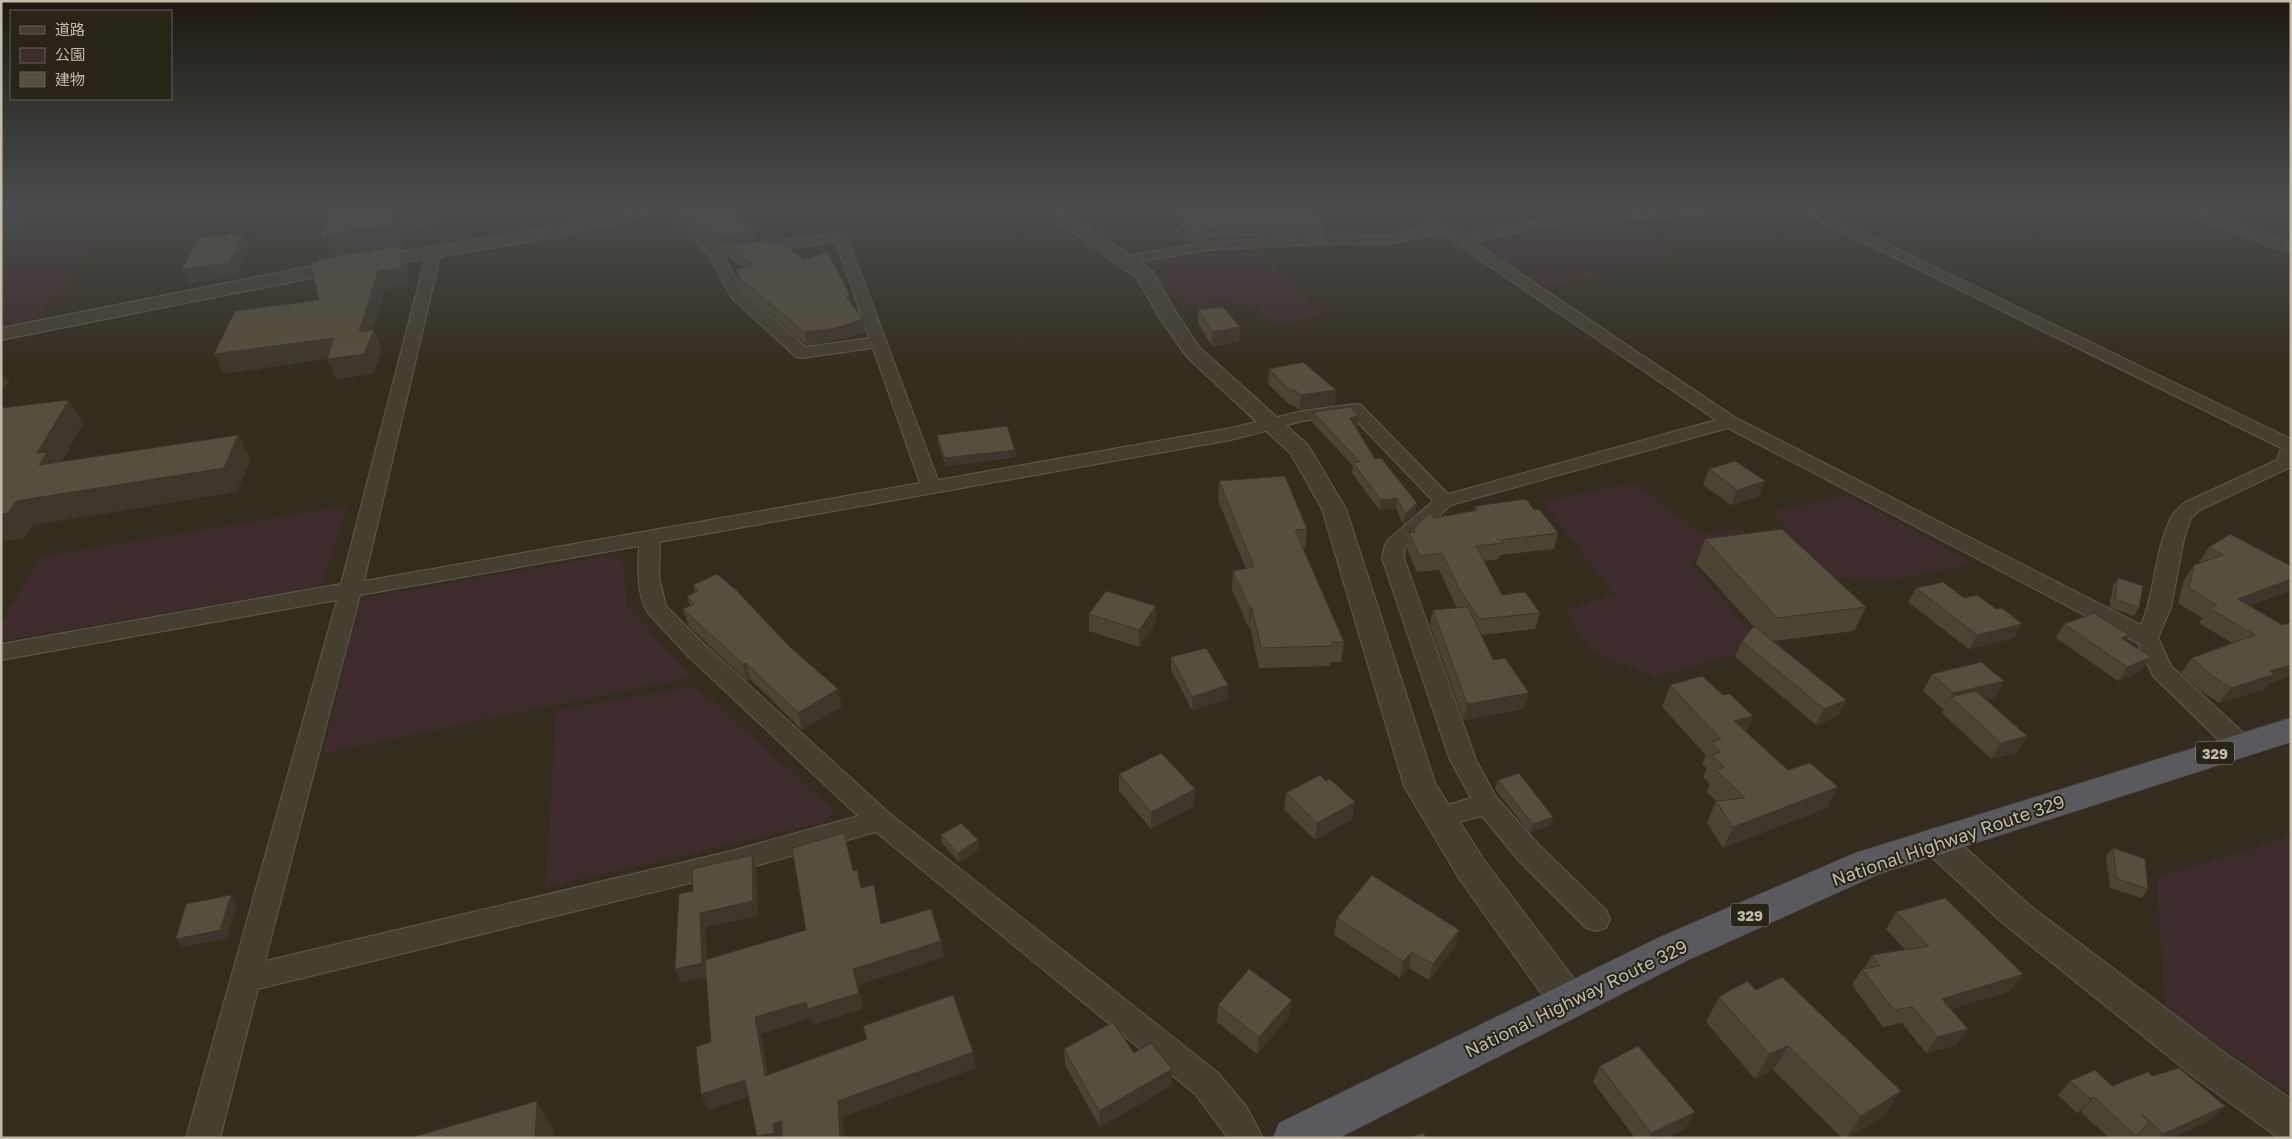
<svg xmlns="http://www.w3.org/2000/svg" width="2292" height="1139" font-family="'Golos Text','Noto Sans JP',sans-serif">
<rect width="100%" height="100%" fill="#342d1f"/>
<path fill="#3e2b2b" d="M43,207H126L36,323L1,330V240L30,209Z
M1642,227L1676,257L1543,287L1478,246L1529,234Z
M1226,251C1238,251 1249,251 1260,256C1277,264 1308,301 1322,316L1276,326L1254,307L1227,301L1182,305L1163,273L1147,262Z
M1634,483L1702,535L1741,528L1757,545L1689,561L1764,646L1656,677L1590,651L1566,610L1614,594L1543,502Z
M1847,495L1975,564L1882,581L1808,575L1774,545L1787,526L1770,512Z
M348,506L321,587L1,641V623L41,557Z
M612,555L623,560L628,607L691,677L323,753L358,606L369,597Z
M695,686L834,810L825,822L545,888L556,711Z
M2291,836V1095L2165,1010L2156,878Z"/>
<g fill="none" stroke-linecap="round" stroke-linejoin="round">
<defs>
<path id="minor" d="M17,207H32L6,236L1,237V224Z
M663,207H678L719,248L841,233L846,234L938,480L1231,428L1303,411L1355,404L1361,405L1448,494L1716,420L1441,233L1387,244L1337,243L1208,250L1126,264L1119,260L1121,257L1208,242L1337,235L1387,236L1431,227L1404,207H1421L1463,236L1552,216L1683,207H1758L1751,211L1552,224L1473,242L1736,418L2141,625C2156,591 2154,549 2172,516C2175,510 2181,506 2186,502L2277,460L2281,448L1792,207H1810L2291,439V467L2200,510L2191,518L2184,539L2171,607L2158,638L2171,666L2249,738L2252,745L2249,752L2240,754L2231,752L2153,676L2138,643L1728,428L1451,505L1405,547L1404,558L1476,760L1496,797L1539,845L1606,910L1610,919L1606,928L1596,931L1586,928L1519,861L1482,816L1439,827L1430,824L1426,817L1430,810L1471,798L1450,760L1382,558L1385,545L1388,540L1433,501L1351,415L1303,421L1231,440L660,542L659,577L666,606L704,644L889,813L1217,1072L1246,1106L1263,1138H1228L1195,1094L876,832L731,873L258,989L220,1138H186L337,600L1,660V644L341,584L427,252L434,248L441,252L364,581L920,483L873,348L802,358L796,357L732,298L709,255ZM836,242L869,338L806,347L743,293L724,256ZM639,546C638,568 636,593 648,613L688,656L858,816L731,851L265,961L360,595Z
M2177,207H2197L2291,243V252L2269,246L2179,210Z"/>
<path id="tertiary" d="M636,207H666L664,211L551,238L321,276L1,340V328L321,264L551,228Z
M1037,207H1057L1132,256L1152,271L1179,317L1200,348L1308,445L1346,509L1435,783L1484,860L1581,988L1587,1000L1581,1012L1568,1017L1555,1012L1460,880L1404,786L1322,509L1291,454L1186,356L1159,317L1137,278Z
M1936,828L1948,832L2029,905L2221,1050L2291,1099V1138L2277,1137L2193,1076L2005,925L1924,850L1919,841L1924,832Z"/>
<path id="trunk" d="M2291,718V742L1879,874L1686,961L1339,1138H1273L1279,1123L1660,937L1855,853Z"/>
</defs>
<use href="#minor" stroke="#605a4d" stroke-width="2"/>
<use href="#tertiary" stroke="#605a4d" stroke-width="2"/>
<use href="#trunk" stroke="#4f4a3d" stroke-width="1"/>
<use href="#minor" fill="#453f32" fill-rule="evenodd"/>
<use href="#tertiary" fill="#453f32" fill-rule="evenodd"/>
<use href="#trunk" fill="#5a5a5e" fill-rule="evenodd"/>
</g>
<path fill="#4b4434" d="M566,207H601L602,213L571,220Z
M680,207H744L741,208L742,212L738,213L758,241L720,246Z
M1175,207H1314L1325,225L1324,234L1254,238V236L1208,238V240L1187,241Z
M726,245H771L851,304L863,319L865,332L838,340L807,345L744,292L739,281L736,269L743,268L729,257Z
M1198,310L1240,327L1239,342L1212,346L1198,324Z
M1269,369L1335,405L1299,410L1293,405H1290L1268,384Z
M1313,412L1358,425L1355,426L1375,459L1415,514L1403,525L1396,508L1380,511L1352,473L1353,466L1312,422Z
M937,435L1015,450L1016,457L946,466L938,443Z
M1709,469L1759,497L1731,505L1703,485Z
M1219,481L1307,529L1305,548H1303L1344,642L1341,662H1330V666L1259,668L1250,627L1249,628L1232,590L1233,571L1246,569L1218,500Z
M1475,506L1534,510L1558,533L1554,549L1500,555L1499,559L1484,561L1502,595L1540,613L1535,629L1481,635L1493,660L1524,709L1464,720L1430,625L1433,610L1457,608L1439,570L1417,572L1407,549L1409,533L1413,532L1414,528L1434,518L1474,511Z
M1705,539L1866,607L1854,631L1773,641L1846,700L1838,716L1816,725L1735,657L1742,641L1754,627L1696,563Z
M2209,547L2291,566V590L2249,606L2268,684L2263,690L2219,703L2201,691L2181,673L2192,658L2232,643L2199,623L2202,618L2178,603L2184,580L2194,565L2200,563L2199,562Z
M2118,578L2139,608L2134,616L2109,607L2113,586Z
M693,585L842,706L802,730L750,679L747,681L688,625L683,609L690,606L687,596L695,592Z
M1916,588L2014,638L1969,649L1908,602Z
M1089,614L1156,622L1139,647L1089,631Z
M2064,624L2125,640L2141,671L2118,681L2056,638Z
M1171,657L1228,685V699L1192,710L1171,670Z
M1932,674L1994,698L1986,700L2017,753L1991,759L1942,713L1944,710L1923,691Z
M1670,685L1746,732L1827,808L1723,848L1707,823L1716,801L1707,792L1710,784L1703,777L1707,769L1702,764L1706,755L1662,707Z
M1119,774L1194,806L1151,829L1119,791Z
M1498,780L1553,817L1551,825L1530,833L1495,789Z
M1326,781L1355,802L1352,819L1315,840L1284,810L1286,793Z
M941,835L979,849L959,862L942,843Z
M2113,848L2148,889L2142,898L2110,888L2106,856Z
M1896,912L2023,974L2010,991L1951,1009L1956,1045L1926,1053L1902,1023L1883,1027L1852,985L1862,969L1864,968L1872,955L1905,950L1886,929Z
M1337,918L1459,930L1455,947L1429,980L1409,968L1400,978L1334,935Z
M1747,981L1884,1115L1848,1138H1842L1773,1070L1755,1079L1706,1022L1719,997Z
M1218,1005L1289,1016L1257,1054L1217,1022Z
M1064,1049L1134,1053L1172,1069V1085L1100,1127L1065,1065Z
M1600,1066L1686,1128L1666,1138H1635L1593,1082Z
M2152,1076L2225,1106L2210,1120L2172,1138H2138L2136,1136L2135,1138H2109L2081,1112L2077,1113L2058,1095L2070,1081L2112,1086Z"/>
<path fill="#3d372b" d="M403,207H447L445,217L402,236L404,249L400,250L406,264L409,285L385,289L373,331L374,330L382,349L373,374L336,379L327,359L224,374L214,354L359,332L332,260L321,236L393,212Z
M579,207H601L602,213L571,220L568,210Z
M730,207H744L741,208L742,212L732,215Z
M756,231L758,241L720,246L717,235Z
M243,232L249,245L236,276L189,283L182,269Z
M850,296L852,309L846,297Z
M863,319L865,332L838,340L807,345L804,332Z
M1240,327L1239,342L1212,346V332Z
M1,370L9,382L1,393Z
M1336,390L1335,405L1299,410L1301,395Z
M69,400L84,423L58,468L39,465L37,453Z
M1359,415L1358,425L1349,428L1350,418Z
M238,435L251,459L237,492L33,525L25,538L1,541V514L16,501Z
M1015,450L1016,457L946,466L945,458Z
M1765,481L1759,497L1731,505L1737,490Z
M1397,498L1396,508L1380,511L1381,500Z
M1417,503L1415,514L1403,525L1405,514Z
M2291,579V590L2227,614L2238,599Z
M1156,606V622L1139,647V630Z
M1250,608H1252L1250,627L1249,628Z
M2022,624L2014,638L1969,649L1977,635Z
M2129,635L2120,649L2121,638Z
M2151,657L2141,671L2118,681L2127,667Z
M746,663L750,679L747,681L743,664Z
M2291,665V676L2268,684L2263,690L2219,703L2231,688L2270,671Z
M2004,681L1994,698L1961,706L1951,697L1943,710L1953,693Z
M1228,685V699L1192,710V697Z
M838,689L842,706L802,730L798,713Z
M1529,693L1524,709L1464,720L1467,704Z
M1846,700L1838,716L1816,725L1824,709Z
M1753,716L1744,738L1734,721Z
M2027,736L2017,753L1991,759L2001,743Z
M1838,787L1827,808L1723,848L1733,827Z
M1195,789L1194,806L1151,829V812Z
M1355,802L1352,819L1315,840L1317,823Z
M1553,817L1551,825L1530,833L1533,824Z
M978,840L979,849L959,862L958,853Z
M752,855L757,869L758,916L706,927L707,977L681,983L675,969L700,913Z
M231,895L237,904L227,938L183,947L176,939Z
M1459,930L1455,947L1429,980L1433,964Z
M941,941L944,957L858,985L863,1009L813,1025L811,1018L761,1034L771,1092L765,1076L755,1017L806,1002L853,969Z
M1412,952L1409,968L1400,978L1403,961Z
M2023,974L2010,991L1931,1015L1942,999Z
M1292,1000L1289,1016L1257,1054L1259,1037Z
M1968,1029L1956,1045L1926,1053L1938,1037Z
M1788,1046L1773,1070L1755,1079L1769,1054Z
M973,1052L976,1068L843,1117L844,1138H840L838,1101Z
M1172,1069V1085L1100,1127L1099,1111Z
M745,1080L751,1096L708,1110L701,1094Z
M1901,1091L1884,1115L1848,1138H1846L1861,1116Z
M2094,1097L2081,1112L2077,1113L2091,1099Z
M537,1101L554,1131V1138H535Z
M2225,1106L2210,1120L2172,1138H2160L2163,1134Z
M1695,1112L1686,1128L1666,1138H1649L1651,1133Z
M782,1121L785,1138H757V1136L773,1124Z"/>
<path fill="#574f3d" stroke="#3d372b" d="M331,207H403L393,212L394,225L321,236Z
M567,207H579L568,210Z
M689,207H732L756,231L717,235Z
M1179,207H1314L1325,225L1255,229L1254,227L1208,229L1209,231L1188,233Z
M243,232L230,263L182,269L198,238Z
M767,240L771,245L779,242L804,259L828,252L850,296L846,297L863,319L836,328L804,332L742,280L736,269L753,265L726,245Z
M399,246L402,267L378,271L359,332L374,330L364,354L327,359L334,338L214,354L235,311L319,300L310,263L318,262L319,259Z
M1223,307L1240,327L1212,332L1198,310Z
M1303,362L1336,390L1301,395L1295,390L1291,391L1269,369Z
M69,400L37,453L47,452L39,465L238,435L224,468L16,501L8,513L1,514V408Z
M1350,407L1359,415L1350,418L1375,459L1381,458L1417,503L1405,514L1397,498L1381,500L1353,463L1360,462L1313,412Z
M1007,426L1015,450L945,458L937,435Z
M1735,461L1765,481L1737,490L1709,469Z
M1285,476L1307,529L1295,530L1344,642H1332V646L1261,648L1252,608H1250L1233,571L1254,567L1219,481Z
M1526,499L1534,510L1539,509L1558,533L1501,540L1503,543L1476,546L1502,595L1525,592L1540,613L1479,619L1460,590L1442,553L1420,556L1409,533L1415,532L1414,528L1430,513L1434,518L1478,510L1475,506Z
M1782,529L1866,607L1777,618L1705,539Z
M2230,534L2291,566V579L2238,599L2282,625L2291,622V665L2270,671L2275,674L2231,688L2212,676L2192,658L2255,635L2209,608L2217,605L2189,588L2194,565L2223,555L2209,547Z
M717,574L736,590L790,647L838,689L798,713L746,663L743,664L683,609L694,604L687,596L698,591L693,585Z
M2118,578L2143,586L2139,608L2115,599Z
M1943,582L1964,598L1977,595L1996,609L2002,608L2022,624L1977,635L1916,588Z
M1106,591L1156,606L1139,630L1089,614Z
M1468,607L1493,660L1505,658L1529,693L1467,704L1433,610Z
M2094,613L2129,635L2121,638L2151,657L2127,667L2064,624Z
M1754,626L1846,700L1824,709L1742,641Z
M1206,648L1228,685L1192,697L1171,657Z
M1981,662L2004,681L1953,693L1932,674Z
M1702,676L1723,695L1730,694L1753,716L1734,721L1788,770L1810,763L1838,787L1733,827L1716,801L1745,798L1716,770L1724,767L1712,755L1720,752L1711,742L1721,739L1670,685Z
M1976,691L2027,736L2001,743L1951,697Z
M1161,753L1195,789L1151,812L1119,774Z
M1519,773L1553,817L1533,824L1498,780Z
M1320,775L1326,781L1330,779L1355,802L1317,823L1286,793Z
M961,823L978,840L958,853L941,835Z
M844,833L853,871L857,870L861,888L874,885L881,924L931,909L941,941L853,969L859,993L808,1009L806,1002L755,1017L765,1076L867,1039L863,1026L953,995L973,1052L838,1101L840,1138H782V1121L773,1124L774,1133L757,1136L745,1080L701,1094L696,1047L711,1042L705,960L806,930L792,848Z
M2113,848L2145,859L2148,889L2117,879Z
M752,855L753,901L700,913L702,963L675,969L679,894L693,891L692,869Z
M1372,875L1459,930L1433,964L1412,952L1403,961L1337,918Z
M231,895L220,930L176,939L186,904Z
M1945,898L2023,974L1942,999L1968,1029L1938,1037L1913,1007L1894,1010L1862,969L1880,966L1872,955L1929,946L1896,912Z
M1249,969L1292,1000L1259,1037L1218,1005Z
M1782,977L1901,1091L1861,1116L1788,1046L1769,1054L1719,997L1747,981L1756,990Z
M1113,1022L1134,1053L1151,1043L1172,1069L1099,1111L1064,1049Z
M1638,1046L1695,1112L1651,1133L1600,1066Z
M2179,1068L2225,1106L2163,1134L2141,1113L2149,1123L2136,1136L2094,1097L2091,1099L2070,1081L2095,1070L2112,1086L2148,1072L2152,1076Z
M537,1101L535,1138H410Z
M1424,1133L1426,1138H1406Z"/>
<linearGradient id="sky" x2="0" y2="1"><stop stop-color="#1d1911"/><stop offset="0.56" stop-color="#4a4c4d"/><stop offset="1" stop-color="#4a4c4d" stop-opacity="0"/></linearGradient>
<rect width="2292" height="367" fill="url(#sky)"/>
<g text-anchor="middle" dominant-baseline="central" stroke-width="4" stroke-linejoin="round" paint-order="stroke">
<g fill="#292418" stroke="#948e80" stroke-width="1">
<rect x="2196" y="741.5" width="38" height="23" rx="4"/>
<rect x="1731" y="903.5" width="38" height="23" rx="4"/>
</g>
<g font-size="14" font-weight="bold" fill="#c2bcac">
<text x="2215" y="753">329</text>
<text x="1750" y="915">329</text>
</g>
<g font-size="18" fill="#c2bcac" stroke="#292418">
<text transform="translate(1948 840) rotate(-19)">National Highway Route 329</text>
<text transform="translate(1576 998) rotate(-26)">National Highway Route 329</text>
</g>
</g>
<rect width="2292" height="1139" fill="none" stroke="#c2bcac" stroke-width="5"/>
<rect x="10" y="10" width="162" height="90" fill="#292418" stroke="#666153"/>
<rect x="20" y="26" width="25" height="8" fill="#453f32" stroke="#666153"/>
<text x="55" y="35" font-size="15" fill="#c2bcac">道路</text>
<rect x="20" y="48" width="25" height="15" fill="#3e2b2b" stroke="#666153"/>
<text x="55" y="60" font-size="15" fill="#c2bcac">公園</text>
<rect x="20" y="72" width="25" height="15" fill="#574f3d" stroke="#666153"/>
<text x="55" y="85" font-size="15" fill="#c2bcac">建物</text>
</svg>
